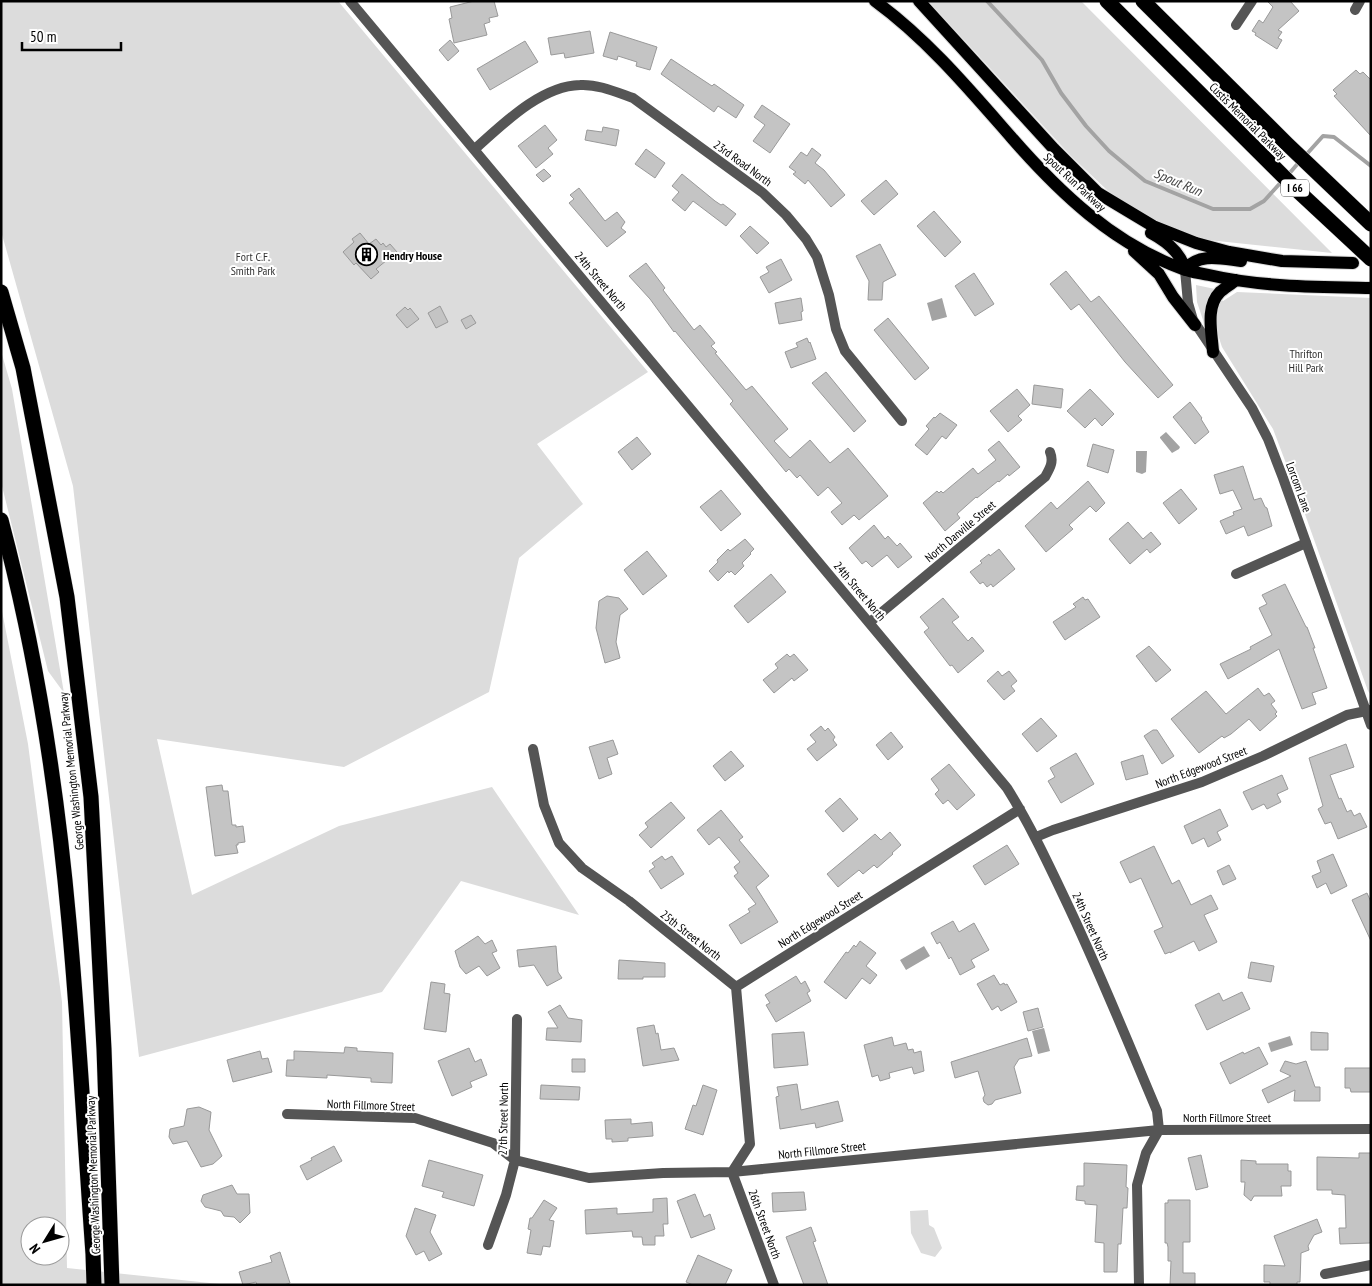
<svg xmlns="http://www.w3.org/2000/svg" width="1372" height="1286" font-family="'PT Sans Narrow',sans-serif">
<rect width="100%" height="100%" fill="#fff"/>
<path fill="#dcdcdc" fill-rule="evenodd" d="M1,1H338L648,372L537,444L583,504L519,558L489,692L344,767L157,739L192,895L339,826L492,787L579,915L461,881L382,992L139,1057L73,486L1,231Z
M928,1H1081L1332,253L1208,240L1157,223L1108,191L1070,155Z
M1196,285L1215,289L1204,323L1197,302Z
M1237,292L1371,298V695L1368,691L1301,503L1273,429L1222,347L1216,329L1215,317L1220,299L1223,301Z
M1,351L12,389L64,693L48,671L1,482Z
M1,606L28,744L62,1002L67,1268L229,1285H1ZM30,1226H60V1256H30Z
M928,1210L929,1225L934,1228L942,1248L935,1257L921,1253L911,1233L910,1211Z"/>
<path fill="#a3a3a3" d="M942,298L947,317L932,321L927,303Z
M1166,432L1180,447L1179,449L1172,453L1160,438V437Z
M1136,451H1147L1146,472L1142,474L1136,472Z
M924,946L930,956L906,970L900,960Z
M1044,1028L1050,1051L1038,1054L1032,1031Z
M1290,1036L1293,1045L1271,1052L1268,1043Z"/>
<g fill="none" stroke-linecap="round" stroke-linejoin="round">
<path stroke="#a3a3a3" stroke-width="4" d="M987,1L1042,60L1061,93L1086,126L1109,151L1145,181L1213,209H1250L1264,201L1283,180
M1305,156L1323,136L1334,137L1371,166
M1288,175L1300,161"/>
</g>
<path fill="#c4c4c4" stroke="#999" d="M474,1H494L498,16L489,18L490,22L484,24L487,35L454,43L449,19L452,18L450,7Z
M1267,1H1290L1299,11L1278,30L1282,32L1278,38L1282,40L1277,49L1255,35L1256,33L1252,31L1259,20L1263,23L1273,7Z
M590,31L594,53L565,58L564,53L551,55L548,38Z
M610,32L657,47L650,70L636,66L637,62L618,56L617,60L603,56Z
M450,40L459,51L448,61L439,50Z
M525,41L538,62L490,90L477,69Z
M671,59L712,86L714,84L744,105L736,118L718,106L714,112L661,74Z
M1356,70L1360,74L1363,72L1371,80V136L1334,96L1337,94L1333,90Z
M762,105L790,124L770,153L753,141L765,125L754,117Z
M545,125L557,140L548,148L553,154L536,168L518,146Z
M603,127L619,130L616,146L585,140L587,130L602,132Z
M812,148L821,155L815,163L824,170L845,195L831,207L808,180L805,184L793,174L796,172L789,167L801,152L807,156Z
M646,149L665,163L655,178L635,164Z
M544,169L551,176L543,182L536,175Z
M682,174L715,201L721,205L723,204L736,214L726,226L693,201L685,211L672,200L679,192L672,186Z
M886,180L898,194L874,215L861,201Z
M579,188L605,221L617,212L625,222L621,228L626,232L607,247L569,203L574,199L570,195Z
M934,211L961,242L945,257L917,226Z
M750,226L769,243L757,254L740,236Z
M360,233L369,244L376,239L381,245L383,243L386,247L390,244L397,252L376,269L379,272L371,279L356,263L354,265L343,252L354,242L352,239Z
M880,244L896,275L883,282L882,300H868L869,281L856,256Z
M781,259L792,280L769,293L760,277L769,272L766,267Z
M646,263L665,288L663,290L694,330L700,325L715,343L711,346L717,352L715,353L746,390L752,386L788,429L774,441L790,458L810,440L830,463L848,448L888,496L859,520L854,515L842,525L831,512L842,503L828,487L818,496L800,475L797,478L789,469L786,472L730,404L733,401L675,331L674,332L650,299L629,276Z
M1066,271L1091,302L1099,296L1173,385L1158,398L1125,362L1079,304L1071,310L1050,284Z
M974,273L994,304L975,316L955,286Z
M801,298L803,311L801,312L802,320L779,324L775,303Z
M440,306L448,322L436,328L428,313Z
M405,307L408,310L410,308L419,319L407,328L396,315Z
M471,315L476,323L466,329L461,320Z
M888,318L929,368L915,380L874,330Z
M807,338L809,343L810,342L816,359L791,368L785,352L798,347L796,343Z
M826,372L866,421L854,432L812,383Z
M1034,385L1063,389L1061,408L1032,404Z
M1017,389L1030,405L1018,416L1022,420L1008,432L990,411Z
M1090,389L1114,414L1102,426L1095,418L1085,428L1067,411Z
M1190,402L1202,418L1201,419L1209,432L1195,444L1173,417Z
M940,413L957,425L946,439L942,436L927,455L915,445L929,429L926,426L934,417L935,418Z
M637,437L651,454L632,470L618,452Z
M999,441L1020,467L1009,476L1008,474L999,482L998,481L977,498L976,497L957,514L960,518L945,531L923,503L937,491L939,493L941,491L943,493L973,468L978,474L996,460L988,450Z
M1093,444L1114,450L1108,473L1087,466Z
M1243,466L1254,500L1261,498L1265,507L1267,508L1272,526L1248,536L1244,526L1226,534L1220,521L1234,515L1233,512L1242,509L1233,490L1220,494L1214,475Z
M1088,481L1105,503L1096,512L1090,506L1069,525L1073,529L1046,552L1025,526L1051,502L1057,509Z
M1181,489L1197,509L1179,524L1163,503Z
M721,490L741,514L721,531L700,507Z
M1128,522L1143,539L1151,532L1161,544L1150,553L1147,549L1130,564L1109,539Z
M874,525L885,539L888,536L897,546L900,543L912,557L898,568L887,555L872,567L866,561L862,564L849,548Z
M745,539L754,549L750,553L751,554L742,563L744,566L735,575L731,571L729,573L728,571L718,581L709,571L718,562L717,560L728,549L730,551Z
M999,549L1015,569L993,587L991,584L987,587L983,582L980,584L970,572L982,563L980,561L989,554L990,556Z
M647,551L667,576L643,595L624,570Z
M771,574L786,592L748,623L734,606Z
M1285,584L1306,627H1307L1315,648H1313L1327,688L1312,693L1316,704L1302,709L1279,649L1228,679L1220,664L1251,649L1250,647L1272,635L1259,608L1267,604L1262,595Z
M607,596L619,598L628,609L620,615L616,642L620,658L605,663L596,628L599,601Z
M1083,597L1085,600L1088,599L1100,617L1065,640L1053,622L1076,607L1073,604Z
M943,598L959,617L952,622L968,641L972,637L984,651L958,673L952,665L950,666L924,632L929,628L920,617Z
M1149,646L1171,670L1156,682L1136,656Z
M787,654L790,657L794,654L808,670L794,681L792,678L774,693L763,680L778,668L775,664Z
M998,671L1002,676L1009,671L1017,681L1011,686L1015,691L1004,700L987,681Z
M1258,688L1264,696L1269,693L1275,701L1271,704L1277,712L1275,714L1277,716L1260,731L1249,719L1231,734L1224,738L1222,736L1199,753L1171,719L1206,691L1226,714Z
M1041,718L1057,736L1037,752L1022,734Z
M821,726L825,731L828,728L835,737L833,740L837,745L817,761L807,749L816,742L810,735Z
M1153,730H1157L1174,756L1162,764L1144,736Z
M891,732L903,747L888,760L876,745Z
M613,740L618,754L607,758L612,774L599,779L589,747Z
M1346,744L1354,767L1330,775L1339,799L1341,798L1347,812L1351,810L1354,816L1360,813L1367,827L1338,839L1331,822L1325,824L1318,809L1323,806L1309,758Z
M731,751L744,766L725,781L713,766Z
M1076,753L1094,784L1061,803L1048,781L1055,777L1050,768Z
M1143,755L1148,774L1126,780L1121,762Z
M949,764L975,795L957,810L948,800L943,804L935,794L939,790L931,779Z
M1282,775L1288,789L1277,794L1281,802L1267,809L1264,804L1252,810L1243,792Z
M222,785L223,791H228L232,825H236V827L243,826L245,842L238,843V845H236L238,853L215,856L206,787Z
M840,798L858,819L843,832L825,811Z
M671,802L685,818L651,848L639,835L648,827L645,823Z
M1220,809L1228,826L1217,832L1221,840L1208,847L1204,838L1192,844L1184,826Z
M721,810L743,837L739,840L769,876L756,887L778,922L741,944L729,925L750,912L748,909L756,904L734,876L738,873L734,867L740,862L719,837L709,845L697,830Z
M890,832L901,845L892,853L893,854L877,868L874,865L863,874L859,870L838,887L827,874L875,834L881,840Z
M1007,845L1019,864L985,885L973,866Z
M1154,846L1172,884L1179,880L1191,905L1211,895L1218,909L1204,915L1217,942L1199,951L1194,941L1170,953V952L1165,954L1154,931L1163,927L1141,878L1130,883L1120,862Z
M1333,854L1347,886L1331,894L1326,883L1317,888L1312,876L1321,872L1317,861Z
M662,856L665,860L672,856L684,874L661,889L649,871L655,867L652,863Z
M1229,865L1236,879L1223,885L1217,871Z
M1367,893L1371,902V941L1352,900Z
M953,921L959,932L974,923L989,950L971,960L975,967L960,975L951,957L949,959L940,942L937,944L931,933Z
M478,936L485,944L492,940L497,951L492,953L500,968L487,976L479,966L466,974L460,967L455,951Z
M860,941L876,953L866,966L877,975L870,984L862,978L846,999L824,982L846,952L848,953L854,945L856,947Z
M556,946L558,972L562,978L547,986L534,965L519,967L517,950Z
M619,960L665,963V977H643V979H618Z
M1251,962L1274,966L1271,982L1248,978Z
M994,975L1000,985L1004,983L1005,985L1007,984L1017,1002L1001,1011L998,1006L992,1010L977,984Z
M796,976L801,984L805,981L810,991L807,993L811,1001L776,1022L766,1005L770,1003L765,995Z
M431,982L445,984L444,993L450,994L446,1032L424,1029Z
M1242,992L1250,1009L1207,1030L1195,1005L1219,993L1223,1001Z
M560,1005L568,1018L582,1020L581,1042L546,1040L547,1028H558L548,1012Z
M1038,1008L1043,1027L1028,1031L1023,1012Z
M654,1025L656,1034L658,1033L661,1050L674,1048L679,1060L643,1066L637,1028Z
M804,1032L808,1065L774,1068L772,1034Z
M1311,1032L1328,1033V1050H1311Z
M892,1037L894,1046L906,1043L908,1050L913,1049L914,1053L921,1051L924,1071L914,1074L912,1067L889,1073L890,1078L880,1081L878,1075L872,1077L864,1045Z
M1027,1038L1032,1056L1019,1059L1014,1067L1021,1093L995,1100L992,1104L988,1105L984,1102L983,1098L985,1095L978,1071L955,1078L951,1062Z
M345,1047L357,1048V1051L393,1053L392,1083L371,1082V1078L327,1075V1078L286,1076L287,1060H294V1051L344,1053Z
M1259,1047L1268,1064L1230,1084L1220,1063L1243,1052L1244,1054Z
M469,1048L475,1062L481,1059L487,1075L470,1082L472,1087L452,1096L438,1061Z
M260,1051L262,1059L268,1058L272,1072L233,1082L227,1060Z
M572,1059H585V1072H572Z
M1285,1061L1296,1064L1306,1061L1315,1087H1320V1101H1294L1295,1090L1268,1103L1262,1090L1291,1076L1280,1071Z
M1345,1068H1371V1092H1351L1350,1088H1345Z
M797,1084L801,1110L838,1101L843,1121L816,1128L815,1123L780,1129L776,1097L779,1096L777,1087Z
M541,1085L580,1087L579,1100L540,1099Z
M703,1085L717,1090L703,1135L685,1129L693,1105L696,1106Z
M199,1107L211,1112L209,1130L222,1156L213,1164L201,1167L187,1141L173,1144L169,1137L170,1129L184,1126L187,1109Z
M631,1119V1124L652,1122L653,1136L628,1138V1141L612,1142V1139H606L605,1120Z
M334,1146L342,1161L307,1180L300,1166L312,1160L311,1158Z
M1359,1153H1371V1241L1370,1243L1340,1244L1339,1228H1346L1345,1195L1332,1194V1190H1317V1157L1359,1158Z
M1201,1155L1208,1187L1196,1190L1188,1158Z
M429,1160L483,1175L474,1206L442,1197L444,1192L422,1186Z
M1241,1160L1256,1161V1164H1288V1171H1291V1186H1281L1282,1196H1254L1251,1201L1244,1195L1245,1182H1241Z
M1084,1163L1127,1165L1126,1187L1128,1188L1127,1208H1123L1121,1244H1118L1117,1272H1104V1243L1095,1242L1097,1205L1085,1204V1201L1076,1200L1077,1186H1084Z
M232,1185L237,1194H249L250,1213L240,1223L234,1217L224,1216L221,1211L205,1207L201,1201L203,1195Z
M804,1192L806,1210L773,1212L772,1193Z
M695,1194L704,1217L710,1214L715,1229L691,1238L677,1201Z
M667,1198L668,1224H663L664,1236H655V1245H643L642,1237H633L632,1231L586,1234L585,1210L617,1208V1214L653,1212V1199Z
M544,1200L557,1208L549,1220L554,1221L550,1247L543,1246L541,1255L527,1253L531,1230L528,1229L530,1218H532Z
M1168,1200H1190V1242H1183V1273H1195V1285H1170L1171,1261H1168V1247L1167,1243H1165V1203H1168Z
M415,1208L436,1215L430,1232L442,1254L429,1261L424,1251L416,1255L406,1236Z
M1317,1219L1322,1232L1314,1235L1308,1246L1309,1250L1301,1253L1300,1282H1297V1285H1270V1282H1264V1265L1285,1266L1274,1236Z
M811,1227L816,1241L813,1242L828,1285H804L786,1237Z
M280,1252L290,1283L284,1285H257L256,1282L243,1285L239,1272L272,1262L270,1256Z
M698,1255L732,1270L725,1285H693L686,1282Z"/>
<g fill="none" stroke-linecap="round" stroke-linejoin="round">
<defs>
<path id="primary" d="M875,1C927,39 969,89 1011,137C1059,192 1113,244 1183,269C1191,272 1200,273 1209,275C1261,287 1317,287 1371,288
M919,1L1054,149L1098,193L1153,226L1196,243L1229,252L1282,261L1353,263
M1151,233C1166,241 1181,252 1185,270
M1134,251L1159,274L1173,297L1195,325
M1185,270C1198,252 1223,259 1241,261
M1213,352C1212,333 1205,307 1220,292C1225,288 1231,284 1236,280"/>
<path id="motorway" d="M1107,1L1299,192L1371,259
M1143,1L1287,144L1371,224
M1,292L23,368L67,597L91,797L104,1049L112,1285
M1,520C36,651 57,787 69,922C79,1032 85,1143 93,1254L94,1285"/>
</defs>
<use href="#primary" stroke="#dbdbdb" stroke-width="14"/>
<use href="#motorway" stroke="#dbdbdb" stroke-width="16"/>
<path stroke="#555" stroke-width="10" d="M350,1C571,262 789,525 1007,788C1029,823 1047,861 1065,899C1098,968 1127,1040 1157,1111L1159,1130L1146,1153L1137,1185L1139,1285
M1355,10L1360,1
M1236,25L1252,1
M476,148C504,123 541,86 580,85C598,84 616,92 633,98L763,193L786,215L806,239L817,257L829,295L836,329L845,351L902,421
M1236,574L1306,543
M870,622L1045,477C1050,468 1054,462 1050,452
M533,749L544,805L559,843L582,868L629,901L736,987L750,1144L732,1172L774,1285
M1036,837L1053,830L1202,782L1263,756L1347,715L1371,710
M736,987L1020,809
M287,1114L415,1118L493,1143L515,1160L589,1178L663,1173L732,1172L1159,1130L1371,1129
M488,1245L506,1195L515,1160L517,1019
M1325,1274L1371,1265"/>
<path stroke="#555" stroke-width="10" d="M1185,270L1188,303L1193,320L1252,408L1268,439L1283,478L1371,725"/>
<use href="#primary" stroke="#000" stroke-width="12"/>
<use href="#motorway" stroke="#000" stroke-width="15"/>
</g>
<defs>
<symbol id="building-ring" viewBox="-11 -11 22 22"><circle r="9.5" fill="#fff" stroke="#000" stroke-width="1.5"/><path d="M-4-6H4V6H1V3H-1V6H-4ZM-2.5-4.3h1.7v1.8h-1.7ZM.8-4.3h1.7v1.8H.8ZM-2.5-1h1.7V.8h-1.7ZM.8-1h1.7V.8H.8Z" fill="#000"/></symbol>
</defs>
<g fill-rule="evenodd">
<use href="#building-ring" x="354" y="242" width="25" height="25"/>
</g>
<g text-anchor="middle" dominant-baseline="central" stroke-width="4" stroke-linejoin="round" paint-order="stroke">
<rect fill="#fff" stroke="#4c4c4c" stroke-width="1" x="1281" y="179.5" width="28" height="17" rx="4"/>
<g font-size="11" font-weight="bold" fill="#000">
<text x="1295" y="188">I 66</text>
</g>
<g font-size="12" fill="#000" stroke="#fff">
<text transform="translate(1248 121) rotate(45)">Custis Memorial Parkway</text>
<text transform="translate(743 163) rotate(36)">23rd Road North</text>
<text transform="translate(1075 182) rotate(43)">Spout Run Parkway</text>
<text transform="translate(601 281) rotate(50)">24th Street North</text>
<text transform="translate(1299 487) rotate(70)">Lorcom Lane</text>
<text transform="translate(960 531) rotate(-40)">North Danville Street</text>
<text transform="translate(860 591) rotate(50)">24th Street North</text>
<text transform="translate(1201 767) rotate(-21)">North Edgewood Street</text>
<text transform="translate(71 771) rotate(-96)">George Washington Memorial Parkway</text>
<text transform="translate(820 919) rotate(-32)">North Edgewood Street</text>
<text transform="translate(1091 926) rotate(66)">24th Street North</text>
<text transform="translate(691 935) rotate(38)">25th Street North</text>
<text transform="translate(371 1105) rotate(2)">North Fillmore Street</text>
<text x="1227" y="1117">North Fillmore Street</text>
<text transform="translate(503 1119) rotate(-89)">27th Street North</text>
<text transform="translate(822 1150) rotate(-6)">North Fillmore Street</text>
<text transform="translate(93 1175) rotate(-92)">George Washington Memorial Parkway</text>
<text transform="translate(765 1224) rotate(70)">26th Street North</text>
</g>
<g font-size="12" font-weight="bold" fill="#000" stroke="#fff" text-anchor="start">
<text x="383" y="255">Hendry House</text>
</g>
<g font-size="12" fill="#333" stroke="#fff">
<text x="253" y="256">Fort C.F.<tspan x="253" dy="14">Smith Park</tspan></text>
<text x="1306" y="353">Thrifton<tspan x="1306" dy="14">Hill Park</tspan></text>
</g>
<g font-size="14" font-style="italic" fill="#444" stroke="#fff">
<text transform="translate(1178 182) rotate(23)">Spout Run</text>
</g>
</g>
<rect width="1372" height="1286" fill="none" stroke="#000000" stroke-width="5"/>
<g transform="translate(45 1241) rotate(233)"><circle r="24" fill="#ffffff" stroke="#999999"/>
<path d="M0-4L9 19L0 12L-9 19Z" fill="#000000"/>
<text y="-8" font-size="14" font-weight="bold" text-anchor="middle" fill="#000000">N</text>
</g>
<path d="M22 42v8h99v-8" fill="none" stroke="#000000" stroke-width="2.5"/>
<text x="30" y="42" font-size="15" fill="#000000" stroke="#ffffff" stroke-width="4" paint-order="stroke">50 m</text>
</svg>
